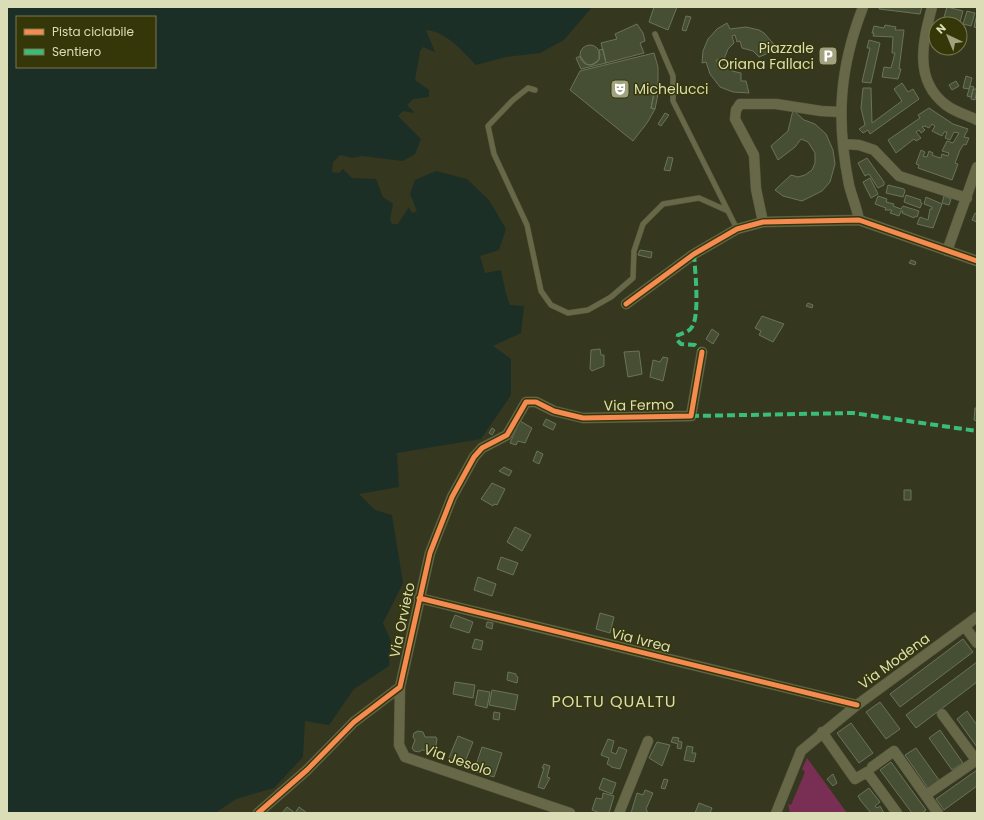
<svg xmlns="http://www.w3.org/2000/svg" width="984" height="820" font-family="Poppins,sans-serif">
<rect width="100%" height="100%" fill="#36371f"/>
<path fill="#792f53" d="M807,758L847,813H790L788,804L791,805L805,772L802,769Z"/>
<path fill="#1c2f26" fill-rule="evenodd" d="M7,7H592L564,40L540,53L506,57L476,65C462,51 447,32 426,30L435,52L423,47L420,51L415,80L429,90V97L413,99L407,105L415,113L403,111L398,116L421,139L415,154L403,161L362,156L353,158L340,155L333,162L332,172L339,173L343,169L352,178L376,179L383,197L393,204L390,219L392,224H398L409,207L412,213L417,211L410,194L415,180L436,171L467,179L489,200L506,229L499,250L480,256L485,273L501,270L506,294L510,305L524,306L521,333L493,346L511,359V395L481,439L397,453L399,487L359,494L375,510L392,515L403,583L383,623L391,641L389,666L354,689L329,725L305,721L303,757L274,788L236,799L215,813H7ZM17,17H155V67H17Z"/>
<path fill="#464e34" stroke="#6b735a" d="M654,7H677L668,30L649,22Z
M880,7H922L920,14L879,9Z
M947,7L963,11L960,22L944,17Z
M967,11L975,13L971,26L963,24Z
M977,14V28L974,27Z
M686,16L691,17L686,31L682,30Z
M727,23L730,29L746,27L759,30L764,33L778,49L759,57L753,51L742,48L740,41L737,42L735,35L732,36L734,43L728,49L724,59L716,60L720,68L726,64L732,71L741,73V81H746L749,93L733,92L720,87L710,74L706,62L702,63L703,51L708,39L717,29Z
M637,24L643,33L645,41L640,43L644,53L606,63L601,43L617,39L615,34Z
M885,25L896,27L895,30H904L899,69H901L898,79L882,77L884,67L891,68L895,53H892L893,37L873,36L874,33H872L874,26L884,28Z
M869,40L880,43L871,83L862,82L870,48H867Z
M580 55a10 10 0 1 1 20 0a10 10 0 1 1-20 0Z
M603,49L606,63L581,69L576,58L580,56L586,64L591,65L599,60V50Z
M654,53L658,67V94L654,93L651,108L655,109L647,123L633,141L570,90L580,71Z
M966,76L972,78L969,89L963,88Z
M956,81L959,86L952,90L949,85Z
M902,83L908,92L913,89L919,99L870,134L868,130L863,133L859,129L865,125L861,108L863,88H871L872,123L902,101L894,89Z
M970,86L974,87L971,97L967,96Z
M973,89H977L975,100L971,99Z
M654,93L658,94L655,109L651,108Z
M929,108L953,124L968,129L964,137L969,138L966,145L964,144L960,150L955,163L958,164L952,180L918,168L919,165L916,164L921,150L925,152L923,156L927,157L929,151L933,153L932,155L937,157L941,158L942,154L948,156L949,153L942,151L947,141L953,143L959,133L954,132L950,140L945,138L947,132H944L942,136L932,131L935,126L932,124L929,128L925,126L922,127L925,130L921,133L919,130L916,132L921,138L916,141L914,139L896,153L888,140L920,118L918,115Z
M793,110L804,120L815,124L826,134L833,150L835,164L830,182L822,191L802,201L783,196L775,190L791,175L798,177L805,175L812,170L815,163V153L808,142L801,139L795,147L778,160L771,146L788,131Z
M665,113L669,115L661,126L658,124Z
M668,157L673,158L670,171L664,170Z
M867,158L884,182V185L878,188L869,174L865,176L858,163Z
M870,178L878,194L871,198L863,182Z
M888,185L904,189L905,191L903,197L886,193Z
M906,195L921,200L920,202L922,203L920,208L904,202Z
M878,196L887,199L886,202L894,204L893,206L901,209L903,206L919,211L917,217L915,216L914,218L902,213L903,211H901L899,216L890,213L892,210H885L886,208L875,204Z
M944,196L951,199L949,205L942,203Z
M926,197L942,204L933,228L917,224L920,217L928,220L930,209H932V207L924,204Z
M975,213L977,214V222L972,220Z
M640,250L652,252L651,258L638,255Z
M911,260L916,262L915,265L909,263Z
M808,303L813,305L812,308L806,306Z
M762,316L784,324L773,342L759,335L761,331L755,328Z
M712,329L719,334L713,344L706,339Z
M600,349L601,355H604V366L592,371L590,369L591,350Z
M639,351L642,374L628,377L624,352Z
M663,357L668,358L663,381L650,377L653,360L660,362Z
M975,408H977V421L974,420Z
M546,419L556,424L553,430L543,425Z
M520,421L532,428L525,443L518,441L516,445L510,443Z
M492,428L495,430L492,435L489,433Z
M537,451L543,454L539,464L533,461Z
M504,467L512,471L509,476L499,471Z
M492,483L505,489L497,505L494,504L493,506L481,499Z
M904,490H911V500H904Z
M515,527L531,535L522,551L507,542Z
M501,557L518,563L513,575L497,569Z
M478,577L496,584L492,596L474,590Z
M600,613L614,617L610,633L596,629Z
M455,615L473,622L469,633L450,627Z
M487,622L493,623L492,629L486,627Z
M475,639L483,641L481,650L472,648Z
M963,639L973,652L900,707L890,694Z
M977,662V682L916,728L906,715Z
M508,672L516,674V676L518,677L517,683L507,680Z
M455,682L475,685L473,698L453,694Z
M478,690L490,692L487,708L475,705Z
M492,690L518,695L515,710L489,705Z
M880,702L900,729L886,739L866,712Z
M967,711L977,725V747L957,719Z
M494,712L500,713L499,720L493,719Z
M851,723L873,753L859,763L837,733Z
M940,730L963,763L952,770L929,738Z
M418,731L423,732L425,737H436L437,739L435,751L422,750L419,752L414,751L412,748L415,740L413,737L414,733Z
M458,736L473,742L463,767L448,760Z
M673,737L679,738L678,741L682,742L681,749L677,748L678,744L671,742Z
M608,739L614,741L611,752L616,754L619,747L627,750L620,769L611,767V766L607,764L609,758L601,755Z
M657,742L670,745L662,766L649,758Z
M687,746L693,747L692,753H696L694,762L684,760Z
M482,747L502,753L494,777L474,771Z
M916,748L939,780L928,788L905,755Z
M891,762L926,810L922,813H912L880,770Z
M544,764L550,766L547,777L550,778L544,789L538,787L544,768H542Z
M977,770V786L944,810L936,799Z
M833,774L837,783L833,786L827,779Z
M603,778L616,783L612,794L599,789Z
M664,779L668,780L665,789L661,788Z
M869,788L880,802L875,806L877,808L880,806L884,813H871L861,801L858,796Z
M645,790L653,793L646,809L648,813H631L637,793L643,795Z
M603,793L614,796L609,813H600L592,810L596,798L602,799Z
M699,803L712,808L710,813H695Z
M287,807L295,813L299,807L307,813H282Z"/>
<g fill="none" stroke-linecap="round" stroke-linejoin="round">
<defs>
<path id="service" d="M655,34L673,76V101L728,211
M535,90L528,88L513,100L488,126L494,154L527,225L541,291L551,305L568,313L588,310L611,297L633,278L634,251L643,224L663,204L699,198L728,211L737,229"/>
<path id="minor" d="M932,7C923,41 913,80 946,105C955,112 967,115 977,120
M843,144L859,145L874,150L899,176L967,198
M859,220C857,208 852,197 849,185C836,120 839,69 863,7
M763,222L756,189L754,155L735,119L736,110L740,104H776L821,111L840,112
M947,251L977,167
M626,304L694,254L737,229L763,222L859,220L977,261
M419,598L857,705
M965,627L977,643
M400,687L399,745L405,757L570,813
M942,714L976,760
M822,732L855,779L867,772L897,813
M872,767L894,751L938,813
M926,795L977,760
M258,813L307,770L354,722L400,687L430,553L452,497L474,457L482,448L507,435L526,402H536L554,411L583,418L691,416L702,352
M619,813L648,741
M776,813L801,751L857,705L977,617"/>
</defs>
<use href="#service" stroke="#53553f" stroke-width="6"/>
<use href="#minor" stroke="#53553f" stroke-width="11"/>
<use href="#service" stroke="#666848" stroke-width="5"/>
<use href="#minor" stroke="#666848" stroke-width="10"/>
<path stroke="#3abd76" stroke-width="4" stroke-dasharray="8 4" stroke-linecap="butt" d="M694,254C695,270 700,315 692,327C689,332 683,333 678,335L677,340L681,344L695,345L702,352
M691,416L853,413L977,431"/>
<defs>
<path id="cycleway" d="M626,304L694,254L737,229L763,222L859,220L977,261
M419,598L857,705
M258,813L307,770L354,722L400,687L430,553L452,497L474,457L482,448L507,435L526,402H536L554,411L583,418L691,416L702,352"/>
</defs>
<use href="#cycleway" stroke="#363709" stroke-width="8"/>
<use href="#cycleway" stroke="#f68b52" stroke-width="5"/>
</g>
<defs>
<symbol id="parking-square" viewBox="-11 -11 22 22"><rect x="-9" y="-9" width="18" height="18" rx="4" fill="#a1a380" stroke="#363709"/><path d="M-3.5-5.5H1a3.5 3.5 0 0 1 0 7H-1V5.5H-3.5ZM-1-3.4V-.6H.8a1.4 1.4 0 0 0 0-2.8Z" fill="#fff"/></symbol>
<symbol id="theatre-square" viewBox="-11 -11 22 22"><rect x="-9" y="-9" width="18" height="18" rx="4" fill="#a1a380" stroke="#363709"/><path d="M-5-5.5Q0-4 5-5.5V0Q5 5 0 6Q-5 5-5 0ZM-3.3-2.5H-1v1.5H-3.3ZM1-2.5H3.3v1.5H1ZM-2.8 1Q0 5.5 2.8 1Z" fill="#fff"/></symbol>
</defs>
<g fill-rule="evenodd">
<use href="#parking-square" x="817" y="45" width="22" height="22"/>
<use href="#theatre-square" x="609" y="78" width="22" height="22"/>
</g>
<g text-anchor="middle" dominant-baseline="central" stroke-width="3" stroke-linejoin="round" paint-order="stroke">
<g font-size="14" fill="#daddb5" stroke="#363709" text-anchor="end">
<text x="814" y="48">Piazzale<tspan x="814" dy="16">Oriana Fallaci</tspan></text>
<text x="634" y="89" text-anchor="start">Michelucci</text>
</g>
<g font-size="14" fill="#daddb5" stroke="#363709">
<text transform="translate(639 405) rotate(-1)">Via Fermo</text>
<text transform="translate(402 620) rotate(-78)">Via Orvieto</text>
<text transform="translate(641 640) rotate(14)">Via Ivrea</text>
<text transform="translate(894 661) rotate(-36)">Via Modena</text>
<text transform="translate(458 760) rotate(19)">Via Jesolo</text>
</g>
<g font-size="16" letter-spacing="1" fill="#daddb5" stroke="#363709">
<text x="614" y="701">POLTU QUALTU</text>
</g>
</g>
<rect width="984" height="820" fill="none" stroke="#daddb5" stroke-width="16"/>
<rect x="16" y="16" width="140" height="52" fill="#363709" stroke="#78794e"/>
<rect x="24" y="29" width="20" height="6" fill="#f68b52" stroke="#78794e"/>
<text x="52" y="36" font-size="12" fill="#daddb5">Pista ciclabile</text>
<rect x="24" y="49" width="20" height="6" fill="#3abd76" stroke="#78794e"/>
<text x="52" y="56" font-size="12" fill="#daddb5">Sentiero</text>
<g transform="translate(948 36) rotate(316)"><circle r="19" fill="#363709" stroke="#78794e"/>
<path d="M0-3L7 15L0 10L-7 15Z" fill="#a1a380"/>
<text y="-6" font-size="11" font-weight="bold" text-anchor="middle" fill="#daddb5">N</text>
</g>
</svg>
